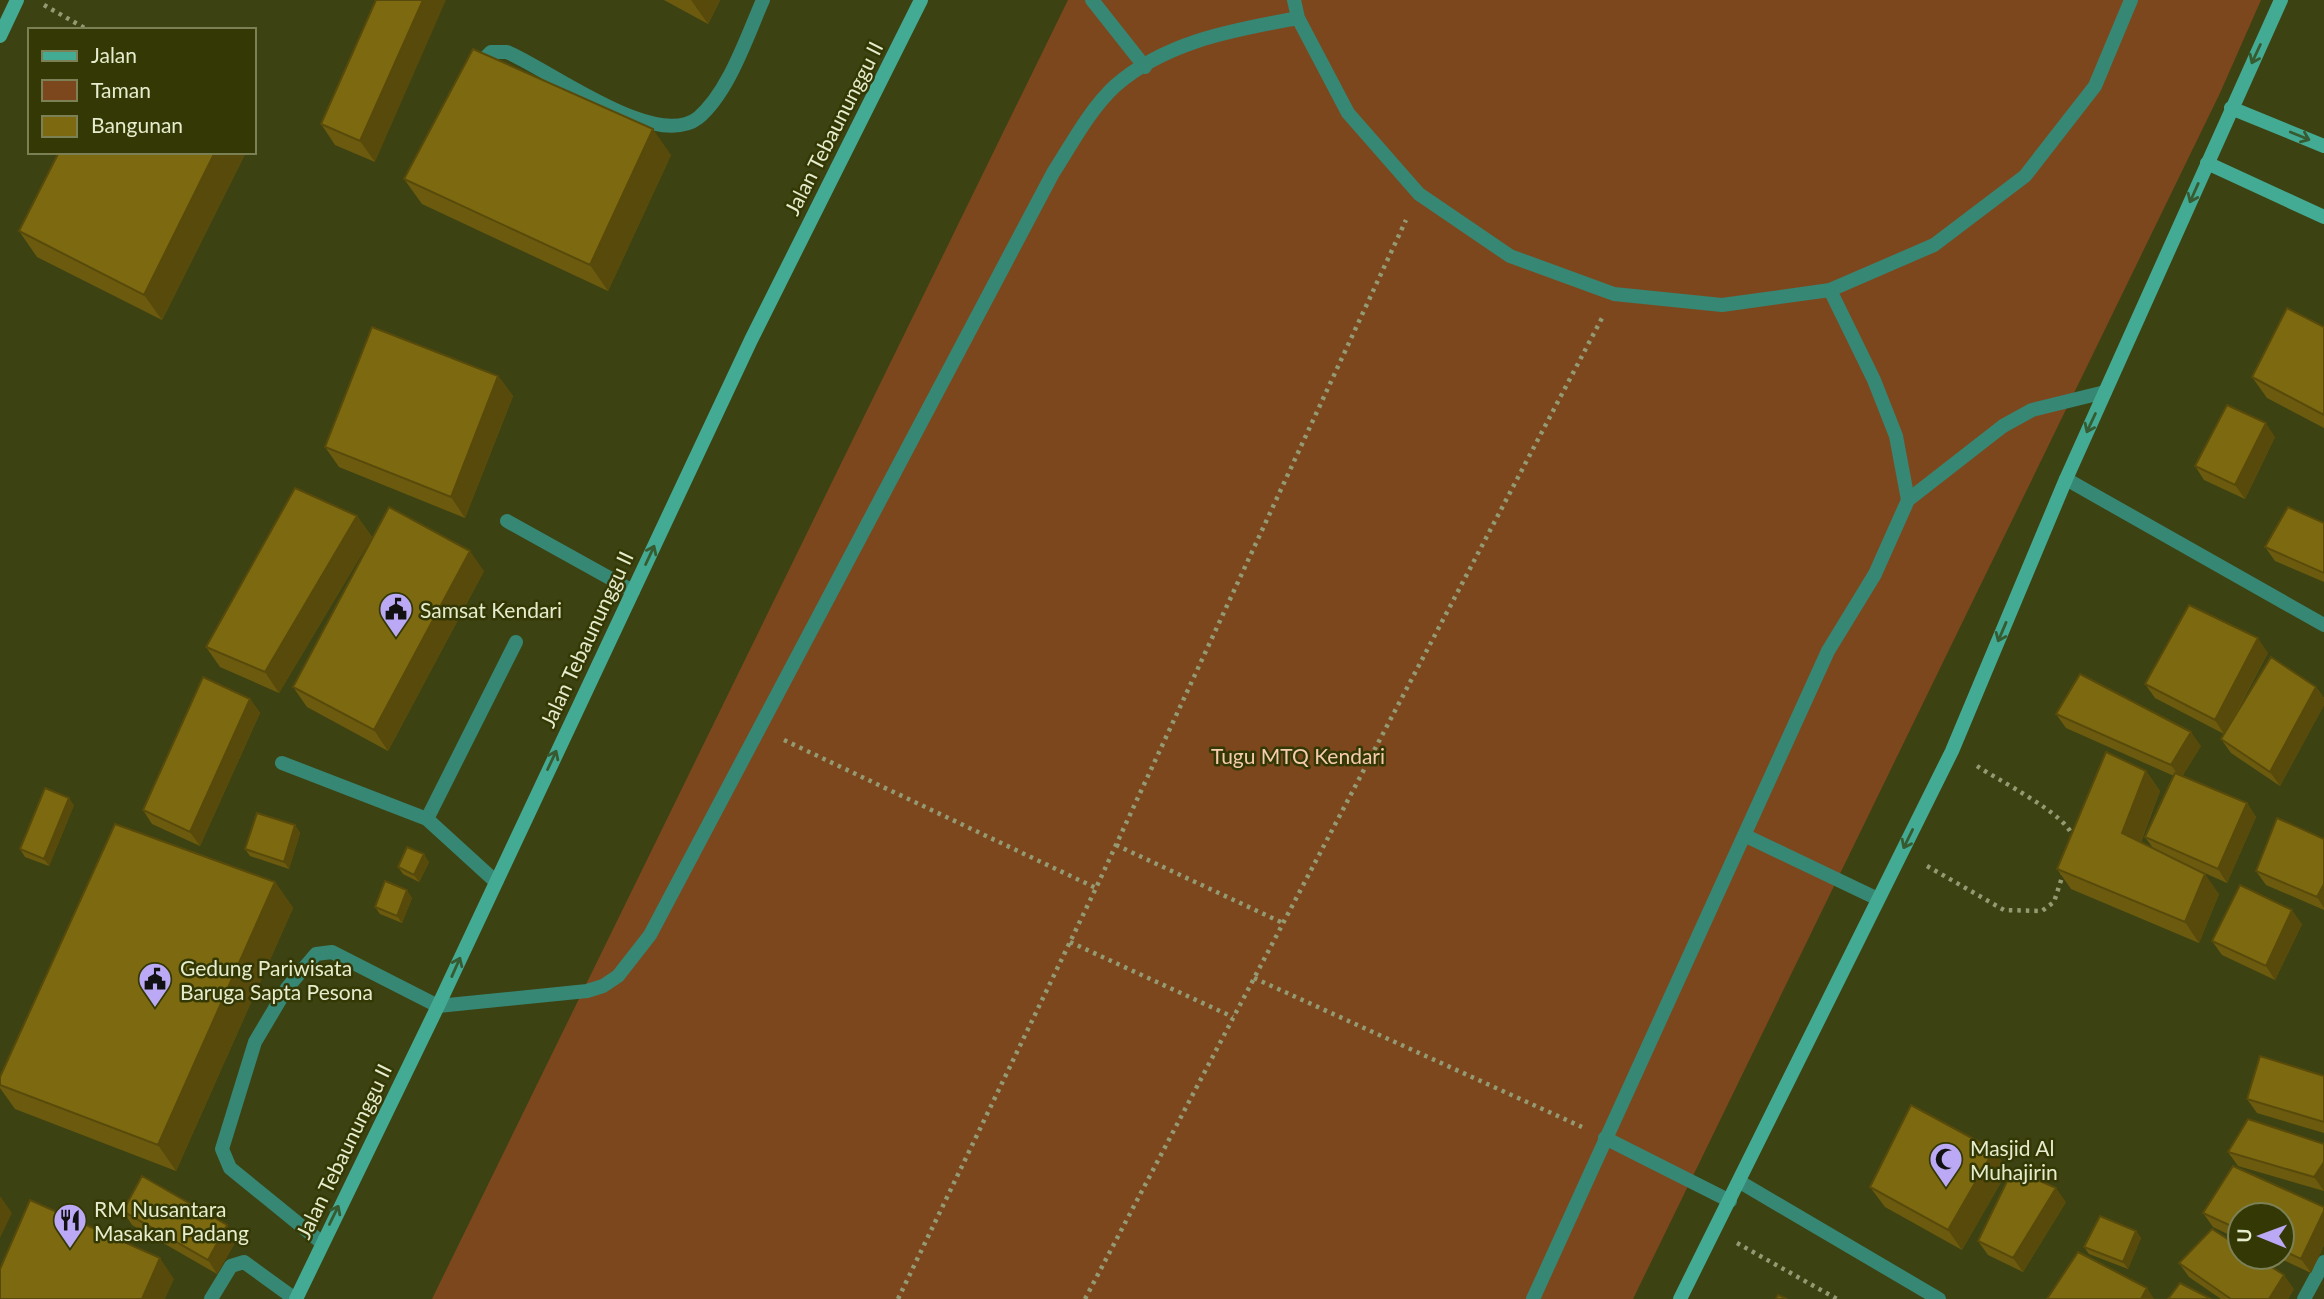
<svg xmlns="http://www.w3.org/2000/svg" width="2324" height="1299" font-family="Lato,sans-serif">
<rect width="100%" height="100%" fill="#3d4212"/>
<path fill="#7d471e" d="M1068,0H2261L2220,93L1633,1299H432Z"/>
<g fill="none" stroke-linecap="round" stroke-linejoin="round">
<path stroke="#949a72" stroke-width="4.5" stroke-dasharray="3.5 5" stroke-linecap="butt" d="M44,5L88,30
M784,740L1096,888
M1977,766C1996,779 2068,815 2072,836
M1116,845L1283,923
M1927,866L2004,910L2042,911L2054,902L2064,871
M1070,942L1233,1017
M1254,978L1582,1127
M1737,1243L1837,1299
M898,1299L1096,888L1406,220
M1085,1299L1602,318"/>
<path stroke="#368774" stroke-width="14" d="M1092,0L1145,67
M1294,0L1298,18L1348,113L1419,194L1510,256L1614,294L1722,305L1830,290L1934,245L2025,176L2095,86L2131,0
M1908,500L2003,426L2032,410L2105,392
M507,521L633,591
M282,763L427,819L495,881
M427,819L516,642
M1746,836L1878,899
M1605,1138L1730,1201
M321,1242L230,1168L222,1149L255,1042L287,988L316,954L332,952L438,1006L587,991L603,986L618,976L650,935L1053,173C1071,145 1090,109 1115,86C1166,41 1234,30 1298,18
M211,1299L231,1266L244,1262L295,1299
M1533,1299L1828,651L1875,574L1908,500L1896,436L1874,380L1830,290"/>
<path stroke="#368774" stroke-width="14" d="M476,67L491,52H507C550,70 655,151 698,118C729,92 747,36 763,0
M2066,479L2324,625
M1740,1182L1939,1299
M2304,1299L2324,1262"/>
<path stroke="#43ab93" stroke-width="14" d="M0,36L17,0
M2231,108L2324,146
M2207,163L2324,217
M296,1299L438,1006L751,340L921,0
M1680,1299L1952,751L2066,479L2281,0"/>
</g>
<path fill="#6c5b0e" d="M376,0L375,162L335,145L321,124Z
M664,0H720L708,24Z
M59,152H246L162,320L37,257L19,231Z
M671,155L608,291L422,204L404,179Z
M2324,327V428L2267,398L2252,377Z
M498,376L513,396L465,518L339,467L325,447Z
M2275,437L2245,499L2204,480L2195,466Z
M357,516L372,537L279,693L220,667L206,647Z
M2324,523V582L2275,561L2265,547Z
M484,571L388,751L307,707L293,687Z
M2268,653L2226,732L2316,687L2324,698V705L2280,786L2231,753L2221,739L2224,734L2155,698L2145,684Z
M250,699L260,713L200,846L152,824L143,810Z
M2056,714L2201,746L2182,776L2247,803L2256,817L2227,883L2187,865L2219,894L2199,943L2071,889L2057,869L2146,771L2160,791L2141,842L2153,848L2145,837L2174,776L2066,728Z
M74,805L49,866L25,857L20,849Z
M295,825L300,833L289,869L250,856L245,849Z
M2324,839V910L2266,885L2256,871Z
M429,862L419,882L403,874L398,867Z
M275,882L293,908L176,1171L15,1109L0,1088V1077Z
M412,898L402,923L380,914L375,907Z
M2302,924L2275,980L2222,955L2212,941Z
M2324,1076V1133L2257,1113L2247,1099Z
M2324,1144V1191L2238,1166L2228,1152Z
M2008,1170L1962,1250L1885,1207L1870,1187Z
M2066,1202L2023,1272L1988,1255L1978,1241Z
M2324,1207V1245L2311,1273L2277,1257H2282V1215H2240V1240L2213,1227L2203,1213Z
M123,1211L227,1225L237,1239L217,1274L132,1225Z
M2136,1231L2141,1238L2128,1269L2089,1254L2084,1247Z
M2179,1263L2294,1289L2288,1299H2221L2189,1277Z"/>
<path fill="#584a0b" d="M423,0H446L375,162L360,141Z
M691,0H720L708,24Z
M653,129L671,155L608,291L590,265Z
M215,152H246L162,320L144,295Z
M498,376L513,396L465,518L451,497Z
M2266,423L2275,437L2245,499L2235,485Z
M357,516L372,537L279,693L265,672Z
M470,551L484,571L388,751L374,730Z
M2258,638L2268,653L2224,734L2215,720Z
M2316,687L2324,698V705L2280,786L2270,772Z
M250,699L260,713L200,846L190,832Z
M2191,732L2201,746L2181,779L2171,765Z
M2146,771L2160,791L2136,854L2122,833Z
M69,798L74,805L49,866L44,859Z
M2247,803L2256,817L2227,883L2218,869Z
M295,825L300,833L289,869L284,862Z
M424,854L429,862L419,882L414,875Z
M2205,874L2219,894L2199,943L2185,922Z
M275,882L293,908L176,1171L158,1145Z
M2324,884V908L2317,897Z
M407,890L412,898L402,923L397,916Z
M2292,910L2302,924L2275,980L2266,966Z
M1994,1150L2008,1170L1962,1250L1948,1230Z
M2324,1162V1191L2314,1177Z
M2056,1188L2066,1202L2023,1272L2013,1258Z
M0,1196L12,1213L0,1238Z
M2324,1211V1245L2311,1273L2301,1259Z
M227,1225L237,1239L217,1274L208,1260Z
M2136,1231L2141,1238L2128,1269L2123,1262Z
M160,1258L174,1279L165,1299H142Z
M2284,1275L2294,1289L2288,1299H2269Z
M2147,1288L2154,1299H2141Z"/>
<path fill="#7d6a10" stroke="#584a0b" stroke-width="2" d="M376,0H423L360,141L321,124Z
M473,49L653,129L590,265L404,179Z
M59,152H215L144,295L19,231Z
M2287,308L2324,327V415L2252,377Z
M372,327L498,376L451,497L325,447Z
M2227,405L2266,423L2235,485L2195,466Z
M295,488L357,516L265,672L206,647Z
M389,507L470,551L374,730L293,687Z
M2288,507L2324,523V573L2265,547Z
M2189,605L2258,638L2215,720L2145,684Z
M2271,657L2316,687L2270,772L2221,739Z
M2080,674L2191,732L2171,765L2056,714Z
M203,677L250,699L190,832L143,810Z
M2106,752L2146,771L2122,833L2205,874L2185,922L2057,869Z
M2175,773L2247,803L2218,869L2145,837Z
M45,788L69,798L44,859L20,849Z
M257,813L295,825L284,862L245,849Z
M2277,818L2324,839V884L2317,897L2256,871Z
M115,824L275,882L158,1145L0,1085V1077Z
M407,847L424,854L414,875L398,867Z
M385,881L407,890L397,916L375,907Z
M2240,885L2292,910L2266,966L2212,941Z
M2260,1056L2324,1076V1122L2247,1099Z
M1911,1105L1994,1150L1948,1230L1870,1187Z
M2248,1119L2324,1144V1162L2314,1177L2228,1152Z
M2233,1166L2324,1207V1211L2301,1259L2282,1250V1215H2240V1230L2203,1213Z
M2013,1169L2056,1188L2013,1258L1978,1241Z
M142,1176L227,1225L208,1260L123,1211Z
M30,1200L160,1258L142,1299H0V1269Z
M2100,1216L2136,1231L2123,1262L2084,1247Z
M2212,1229L2240,1247V1257H2256L2284,1275L2269,1299H2231L2179,1263Z
M2078,1252L2147,1288L2141,1299H2047Z
M2180,1283L2211,1299H2168Z
M1778,1295L1787,1299H1776Z"/>
<defs><path id="oneway-shaft" d="M-6 0H5M1.5-3L5.5 0L1.5 3" fill="none" stroke-width="1.6" stroke-linecap="round" stroke-linejoin="round" transform="scale(1.75)"/></defs>
<g stroke="#385a30">
<use href="#oneway-shaft" transform="translate(2256 54) rotate(115)"/>
<use href="#oneway-shaft" transform="translate(2300 136) rotate(22)"/>
<use href="#oneway-shaft" transform="translate(2194 193) rotate(114)"/>
<use href="#oneway-shaft" transform="translate(2091 423) rotate(115)"/>
<use href="#oneway-shaft" transform="translate(650 555) rotate(-65)"/>
<use href="#oneway-shaft" transform="translate(2002 632) rotate(113)"/>
<use href="#oneway-shaft" transform="translate(552 760) rotate(-65)"/>
<use href="#oneway-shaft" transform="translate(1908 839) rotate(116)"/>
<use href="#oneway-shaft" transform="translate(456 967) rotate(-66)"/>
<use href="#oneway-shaft" transform="translate(334 1215) rotate(-64)"/>
</g>
<defs>
<symbol id="civic-pin" viewBox="-11 -11 22 30"><path d="M0 17L-7.5 6A9.5 9.5 0 1 1 7.5 6Z" fill="#bca9f5" stroke="#333805"/><path d="M-.6-6.5H3V-4.5H.6V-3L4-1V1h2V6H-6V1h2V-1L-.6-3ZM-1.2 2.5V6h2.4V2.5Z" fill="#111"/></symbol>
<symbol id="mosque-pin" viewBox="-11 -11 22 30"><path d="M0 17L-7.5 6A9.5 9.5 0 1 1 7.5 6Z" fill="#bca9f5" stroke="#333805"/><path d="M3.5-4.9A6 6 0 1 0 3.5 4.9A5 5 0 1 1 3.5-4.9Z" fill="#111"/></symbol>
<symbol id="restaurant-pin" viewBox="-11 -11 22 30"><path d="M0 17L-7.5 6A9.5 9.5 0 1 1 7.5 6Z" fill="#bca9f5" stroke="#333805"/><path d="M-5-6h1v4h1v-4h1v4h1v-4h1v5L-1.5 .5V6h-2V.5L-5-1ZM5-6V6H3V1.5H1.5Q1.5-4 5-6Z" fill="#111"/></symbol>
</defs>
<g fill-rule="evenodd">
<use href="#civic-pin" x="377" y="590" width="38" height="52"/>
<use href="#civic-pin" x="136" y="960" width="38" height="52"/>
<use href="#mosque-pin" x="1927" y="1140" width="38" height="52"/>
<use href="#restaurant-pin" x="51" y="1201" width="38" height="52"/>
</g>
<g text-anchor="middle" dominant-baseline="central" stroke-width="5" stroke-linejoin="round" paint-order="stroke">
<g font-size="21" fill="#e6eccc" stroke="#333805">
<text transform="translate(833 128) rotate(-63)">Jalan Tebaununggu II</text>
<text transform="translate(586 639) rotate(-65)">Jalan Tebaununggu II</text>
<text transform="translate(343 1151) rotate(-64)">Jalan Tebaununggu II</text>
</g>
<g font-size="21" fill="#e6eccc" stroke="#333805" text-anchor="start">
<text x="420" y="609">Samsat Kendari</text>
<text x="180" y="967">Gedung Pariwisata<tspan x="180" dy="24">Baruga Sapta Pesona</tspan></text>
<text x="1970" y="1147">Masjid Al<tspan x="1970" dy="24">Muhajirin</tspan></text>
<text x="94" y="1208">RM Nusantara<tspan x="94" dy="24">Masakan Padang</tspan></text>
</g>
<g font-size="21" fill="#f7cbae" stroke="#333805">
<text x="1298" y="755">Tugu MTQ Kendari</text>
</g>
</g>
<rect x="28" y="28" width="228" height="126" fill="#333805" stroke="#7b8055" stroke-width="2"/>
<rect x="42" y="51" width="35" height="10" fill="#43ab93" stroke="#7b8055" stroke-width="2"/>
<text x="91" y="63" font-size="21" fill="#e6eccc">Jalan</text>
<rect x="42" y="80" width="35" height="21" fill="#7d471e" stroke="#7b8055" stroke-width="2"/>
<text x="91" y="98" font-size="21" fill="#e6eccc">Taman</text>
<rect x="42" y="116" width="35" height="21" fill="#7d6a10" stroke="#7b8055" stroke-width="2"/>
<text x="91" y="133" font-size="21" fill="#e6eccc">Bangunan</text>
<g transform="translate(2261 1236) rotate(271)"><circle r="33" fill="#333805" stroke="#7b8055" stroke-width="2"/>
<path d="M0-5L12 26L0 18L-12 26Z" fill="#bca9f5"/>
<text y="-10" font-size="19" font-weight="bold" text-anchor="middle" fill="#e6eccc">U</text>
</g>
</svg>
